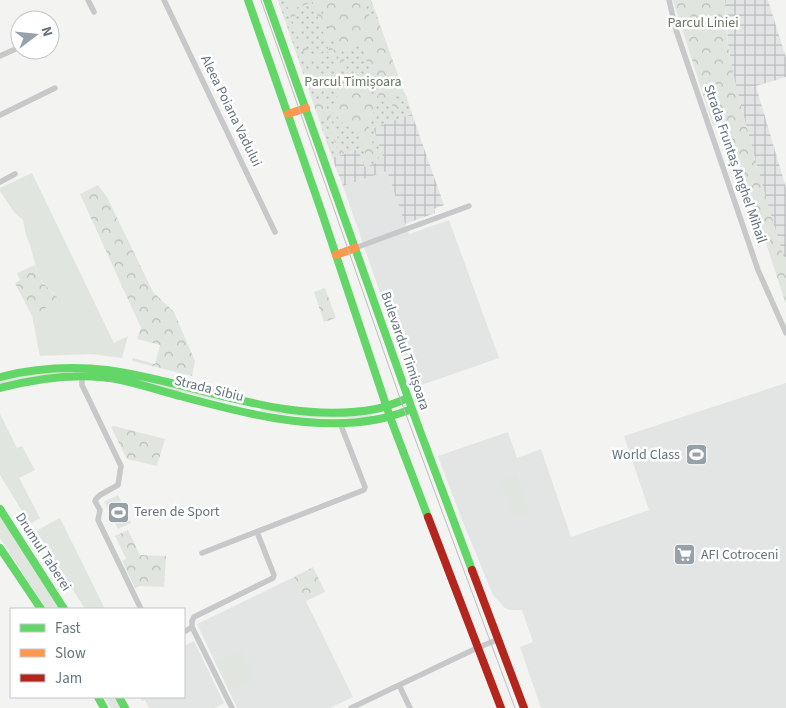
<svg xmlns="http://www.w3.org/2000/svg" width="786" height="708" font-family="'Source Sans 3',sans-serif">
<defs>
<pattern id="industrial-grid" width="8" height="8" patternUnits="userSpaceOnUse" patternTransform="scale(1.25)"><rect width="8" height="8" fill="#e3e4e4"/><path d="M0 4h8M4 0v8" fill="none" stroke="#bcbdbe"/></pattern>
<pattern id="park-crowns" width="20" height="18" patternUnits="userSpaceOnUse" patternTransform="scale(1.25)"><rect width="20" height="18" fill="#e1e5df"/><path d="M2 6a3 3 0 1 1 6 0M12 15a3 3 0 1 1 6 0" fill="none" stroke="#babeba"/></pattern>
<pattern id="garden-dots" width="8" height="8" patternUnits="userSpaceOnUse" patternTransform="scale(1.25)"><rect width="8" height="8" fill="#e1e5df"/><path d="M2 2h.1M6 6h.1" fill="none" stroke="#babeba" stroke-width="1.8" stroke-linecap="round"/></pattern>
</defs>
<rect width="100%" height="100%" fill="#f3f3f1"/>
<path fill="#e3e4e4" d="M387,171L409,234L449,220L499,358L413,388L343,186Z
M786,383V708H541L520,647L533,642L522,610H510L505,608L493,595L462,520L438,456L508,432L517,458L541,449L571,537L649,510L624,436Z
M294,577L353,697L330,708H237L197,624Z
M194,641L224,703L215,708H149L145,700L142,701L140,697H184V646Z"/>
<path fill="url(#industrial-grid)" d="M725,0H768L786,58V77L756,86L786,188V257L784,258L763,190L733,75L728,43Z
M412,114L444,205L434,209L435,213L405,224L387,171L343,186L332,158L358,149L384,160L373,128Z"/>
<path fill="#e1e5df" d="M32,173L114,343L128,336L122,358L91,354L40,356L32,316L59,299L39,278L30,245L26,235L23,220L14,212L0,191V188Z
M71,369L103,373L101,375C66,372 33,375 0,385V380L15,376Z
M124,375L225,400V401L223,402L124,378Z
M261,408C298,416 334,417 372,413V417C334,420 298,418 261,411Z
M0,414L17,448L22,446L35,470L19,478L40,518L30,524L0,475Z
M516,473L530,513L513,518L500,478Z
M118,495L131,523L118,529L104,502Z
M0,516L60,609H46L0,538Z
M60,518L105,609H85L36,531Z
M240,649L254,678L229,690L215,662Z
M105,697H116L122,708H111Z"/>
<path fill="url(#park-crowns)" d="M278,0H371L412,114L373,128L384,160L365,167L358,149L332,158Z
M673,0H725C724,42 735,84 746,124C758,169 770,213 784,257H786V304L726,122L713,126Z
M98,185L107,197L153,292L174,312L195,361L192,376L132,361L133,358L155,364L160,345L137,339L141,328L80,194Z
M35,265L40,280L60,300L32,316L15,283L20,280L17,273Z
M325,288L336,318L324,322L314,292Z
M114,426L165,439L157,466L127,459L111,427Z
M128,530L140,555L166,556L164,587L141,586L135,588L122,561L126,559L115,536Z
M313,567L325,592L306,601L294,577Z"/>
<path fill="url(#garden-dots)" d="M278,0H285L320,99L313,101Z
M319,0L336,49L333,50L317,1Z
M364,0H371L378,19L371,21Z
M313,2L329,51L310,58L293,9Z
M361,45L379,95L373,97L366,90L353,86L341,51Z
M337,53L349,87L346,88L335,54Z
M331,55L343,90L336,98L334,109L328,111L311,61Z
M405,93L412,114L373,128L384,160L365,167L358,149L343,154L330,116L335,114L343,124L356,127L366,156L364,157L368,161L374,162L378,158L379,152L376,153L366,124L373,115L375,103L392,97L393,100L391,101L393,109L400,107L397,98L395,99L394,97Z
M326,117L339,154L332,156L320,119Z"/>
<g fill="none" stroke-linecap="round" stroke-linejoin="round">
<path stroke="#c7c8c9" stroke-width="5.5" d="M88,0L94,12
M164,0L275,232
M669,0L676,30L758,270L786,333
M0,56L20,47
M0,115L55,88
M0,182L15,174
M355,248L469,206
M82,376V385L121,466L118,485L100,495L96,499L95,501L100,510L98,520L141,609
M202,553L364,490L365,487L340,423
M184,632L192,627
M399,685L410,708
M232,708L192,627V621L194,617L273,578L274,575L257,532
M351,708L477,648L499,639"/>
<path stroke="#63d668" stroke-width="8" d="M248,0L321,210L390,417L428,517
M267,0L417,423L472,570
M0,377C36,368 70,366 107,370C196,382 284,426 376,409C387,407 398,402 408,398
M0,388C38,378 82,372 121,380C141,384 160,391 180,396C242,413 315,432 379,419C390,417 401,413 412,409
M0,509L64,609
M0,548L41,609
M98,697L104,708
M119,697L125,708"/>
<path stroke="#ff974d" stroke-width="8" d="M288,114L306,108
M336,255L355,248"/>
<path stroke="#b3261e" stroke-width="8" d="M428,517L501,708
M472,570L524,708"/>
<path stroke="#bdbebf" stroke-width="1" d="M261,0L401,401L515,708"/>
</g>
<defs>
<symbol id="stadium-square" viewBox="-11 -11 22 22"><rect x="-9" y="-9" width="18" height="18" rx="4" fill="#97a1a8" stroke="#fff"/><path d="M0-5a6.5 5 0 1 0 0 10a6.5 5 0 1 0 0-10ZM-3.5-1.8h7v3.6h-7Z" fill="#fff"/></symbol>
<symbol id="supermarket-square" viewBox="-11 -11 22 22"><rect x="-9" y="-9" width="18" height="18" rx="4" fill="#97a1a8" stroke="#fff"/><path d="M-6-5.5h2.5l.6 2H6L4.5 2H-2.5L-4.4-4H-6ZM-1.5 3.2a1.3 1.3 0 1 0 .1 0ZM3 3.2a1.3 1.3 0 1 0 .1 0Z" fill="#fff"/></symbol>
</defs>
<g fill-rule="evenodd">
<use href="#stadium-square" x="684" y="442" width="25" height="25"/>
<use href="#stadium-square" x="106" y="500" width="25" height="25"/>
<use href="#supermarket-square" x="672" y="542" width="25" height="25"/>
</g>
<g text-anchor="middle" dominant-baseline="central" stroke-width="5" stroke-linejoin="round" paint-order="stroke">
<g font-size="14" fill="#687763" stroke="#fff">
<text x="703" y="23">Parcul Liniei</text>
<text x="353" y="82">Parcul Timișoara</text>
</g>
<g font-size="14" fill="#657580" stroke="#fff">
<text transform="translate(231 111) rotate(64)">Aleea Poiana Vadului</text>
<text transform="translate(735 164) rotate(71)">Strada Fruntaș Anghel Mihail</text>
<text transform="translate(405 351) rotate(71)">Bulevardul Timișoara</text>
<text transform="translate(209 389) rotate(14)">Strada Sibiu</text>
<text transform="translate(43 552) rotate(57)">Drumul Taberei</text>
</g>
<g font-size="14" fill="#657580" stroke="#fff" text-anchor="start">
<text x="680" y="455" text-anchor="end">World Class</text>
<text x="134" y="512">Teren de Sport</text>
<text x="701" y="555">AFI Cotroceni</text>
</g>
</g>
<rect x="10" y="608" width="175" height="90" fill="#ffffff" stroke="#c1c8cc"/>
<rect x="20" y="624" width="25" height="8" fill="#63d668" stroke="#c1c8cc"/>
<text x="55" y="633" font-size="15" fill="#657580">Fast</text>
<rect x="20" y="649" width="25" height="8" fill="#ff974d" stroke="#c1c8cc"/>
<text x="55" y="658" font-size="15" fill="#657580">Slow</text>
<rect x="20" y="674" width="25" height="8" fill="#b3261e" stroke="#c1c8cc"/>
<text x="55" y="683" font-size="15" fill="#657580">Jam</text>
<g transform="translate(35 35) rotate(74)"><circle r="24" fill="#ffffff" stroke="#c1c8cc"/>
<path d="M0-4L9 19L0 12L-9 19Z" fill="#97a1a8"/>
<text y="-8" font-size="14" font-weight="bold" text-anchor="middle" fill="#657580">N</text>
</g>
</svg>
